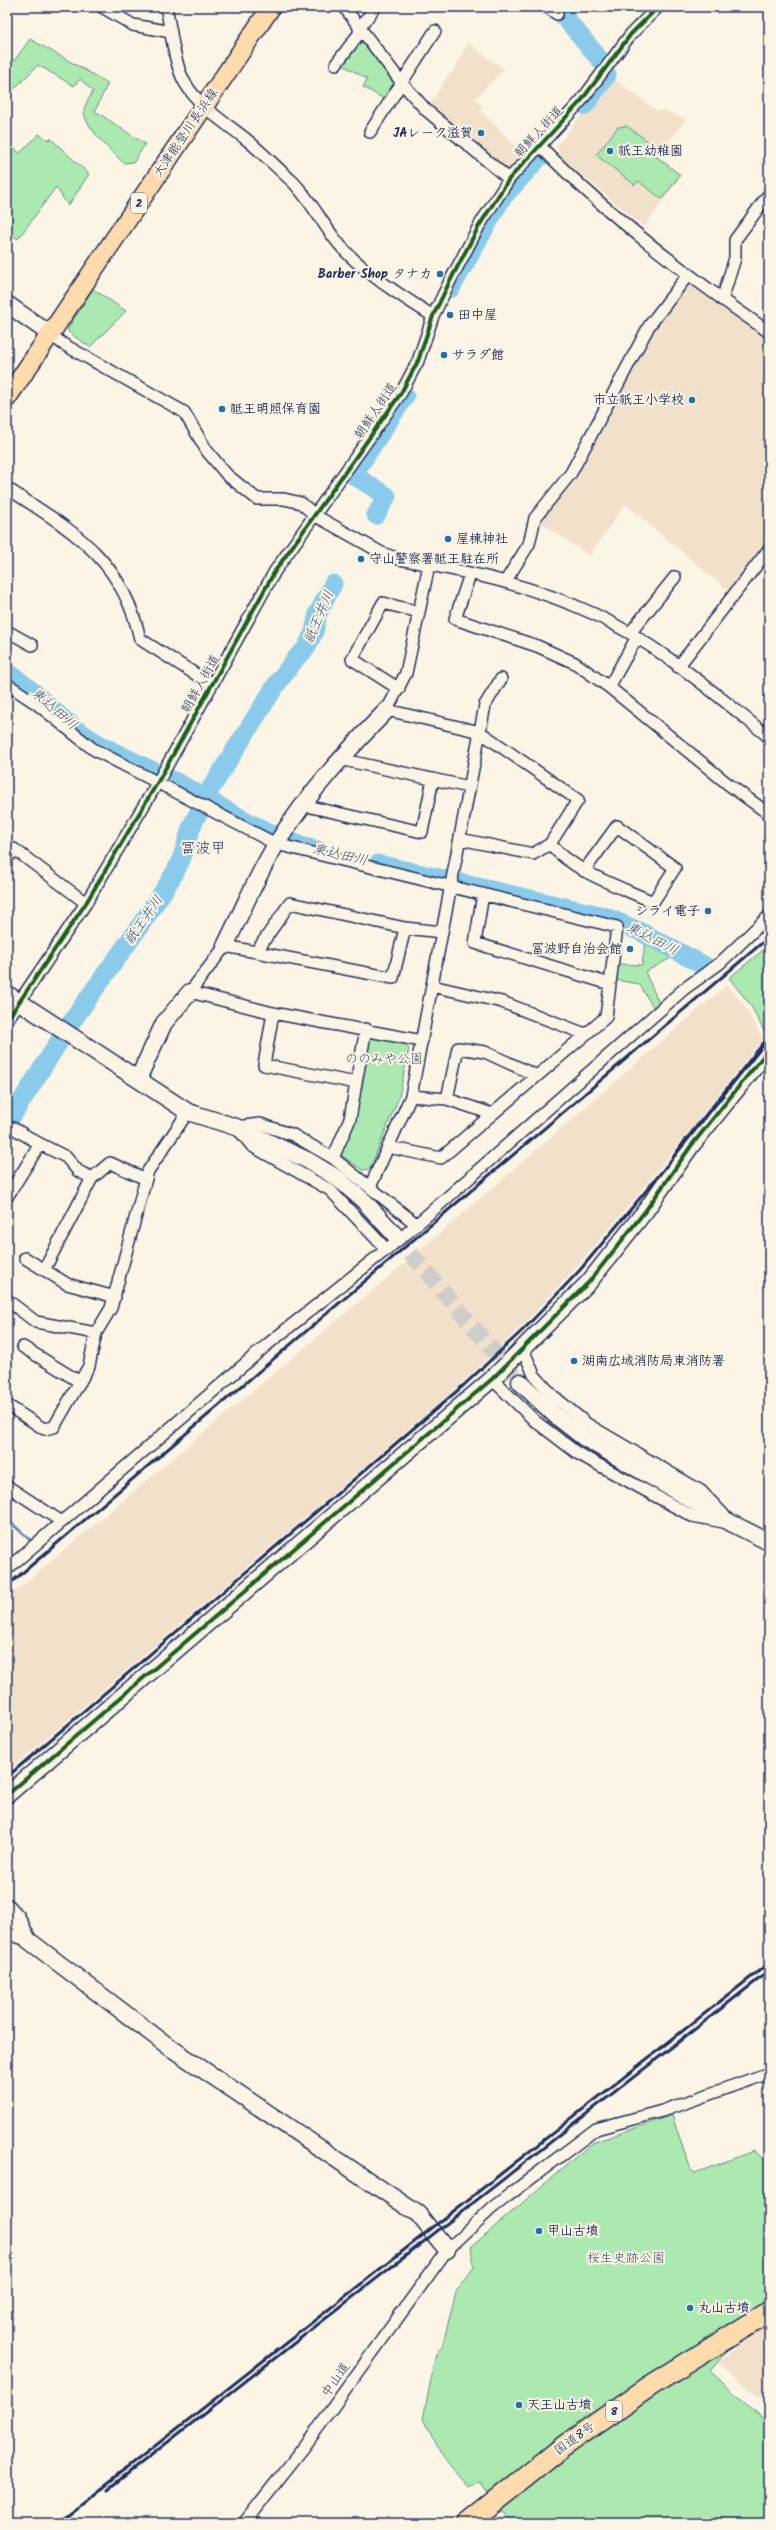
<svg xmlns="http://www.w3.org/2000/svg" width="776" height="2530" font-family="Kalam,'Klee One',sans-serif">
<rect width="100%" height="100%" fill="#fcf5e5"/>
<filter id="ink" filterUnits="userSpaceOnUse"><feTurbulence type="fractalNoise" baseFrequency=".025" numOctaves="2"/><feDisplacementMap in="SourceGraphic" scale="8" xChannelSelector="R" yChannelSelector="G"/><feConvolveMatrix kernelMatrix="1 2 1 2 8 2 1 2 1" color-interpolation-filters="sRGB"/></filter>
<g filter="url(#ink)">
<path fill="#f2e1ca" d="M468,43L504,69L475,99L483,107L480,110L526,157L514,168L504,169L429,106L447,77L454,70Z
M611,77L657,111L664,110L686,120L658,155L682,175L644,227L559,156L557,146Z
M693,281L769,336V542L731,593L625,504L589,556L540,522L585,458L645,343L688,282Z
M727,985L742,1002L763,1039L628,1207L569,1275L525,1323L460,1385L7,1772V1598L411,1258Z
M769,2323V2405L717,2363Z"/>
<path fill="#abe9b0" stroke="#638c87" d="M30,39L108,83L95,111L145,144L134,162L124,163C114,155 82,124 84,110C85,104 91,96 93,91L80,79L74,86L38,65L11,92L7,90V59L14,61Z
M362,41L395,84L384,99L363,87L367,79L343,65Z
M627,126L658,149L654,155L680,175L662,199L638,181L635,185L596,155L618,127Z
M39,134L48,140L50,138L89,174L68,206L56,187L18,239L7,232V154L13,148L20,153Z
M93,289L126,311L90,347L68,332V328Z
M645,943L673,957L645,972L660,1005L653,1007L639,984L616,980L618,964L642,965Z
M769,945V1032L766,1035L751,1006L729,978Z
M372,1038L405,1043L409,1049L399,1097L370,1169L362,1170L341,1155L340,1147L367,1042Z
M672,2115L689,2166L695,2173L753,2151L769,2163V2301L710,2371L769,2425V2516L765,2523H511L480,2482L468,2486L443,2458L423,2419L436,2354L442,2347L456,2292L474,2267L471,2247L592,2143Z"/>
<g fill="none" stroke-linecap="round" stroke-linejoin="round">
<path stroke="#5e8db3" stroke-width="3" d="M7,1519L30,1540"/>
<path stroke="#8acbeb" stroke-width="19" d="M568,7L562,14L602,62
M585,105L607,75
M451,288L502,198L542,154
M376,515L387,496L353,475L405,396
M7,672C33,688 52,712 77,730C108,752 143,765 176,782C221,806 267,837 317,850
M211,788L276,685L297,657L305,650L314,632L318,613L333,584
M378,864L604,916L639,931L705,966
M71,1023C105,972 144,925 175,872C187,852 187,827 202,808
M7,1124L60,1040"/>
<path stroke="#cfcdca" stroke-width="16" stroke-dasharray="16 8" stroke-linecap="butt" d="M395,1235L520,1382"/>
<defs>
<path id="street" d="M102,7L133,25L171,32
M166,7C171,29 174,64 185,83C200,108 226,123 247,140C263,153 277,168 292,181C311,200 322,224 339,244C361,271 403,297 433,316
M344,7L402,83L426,110L509,179
M547,7L557,14
M359,29L375,7
M336,64L361,31
M370,132L435,31
M540,146C608,216 689,277 769,332
M722,300L735,258V240L769,194
M50,334L63,344L184,412L207,451L227,475L257,499H284L301,503L316,516L382,553L399,559C465,571 532,585 594,614C658,644 714,693 769,737
M7,488C72,531 122,557 140,639L211,684
M429,565L406,673L387,710L480,732L578,800L550,844C576,873 618,886 653,902L675,868L617,826L584,871
M470,574L455,619L537,646L575,663L609,687L728,784L769,814
M505,582L529,544L535,518L571,473L649,326L688,275
M7,631L32,645
M630,633L675,577
M678,667L769,549
M7,684L37,704L93,749L276,844L617,927L606,1017L441,1158L388,1147
M609,687L637,637
M399,689L352,659L383,603L419,612
M339,759L469,787
M302,805L422,832L433,779
M460,839L533,854L550,844
M7,859L14,849L86,903
M483,894L475,943L610,984
M405,928L393,978L225,946L190,992L273,1013L422,1041
M256,952L290,903L405,928L442,932
M432,986L502,1002L585,1034
M273,1013L264,1065L356,1083L366,1029
M7,1020L86,903L159,780L275,571L401,393L418,361L433,316L450,281L479,226L509,179L581,101L631,34L658,7
M411,1096L447,1099L492,1114
M447,1099L458,1048L485,1052L537,1076
M236,1127L260,1124L293,1135L333,1158L416,1224
M13,1128L40,1144
M239,1130L252,1146L330,1190L387,1250
M333,1158L350,1119L356,1083
M370,1187L411,1096L485,705L501,679
M7,1197L40,1144L66,1157L78,1171L92,1178
M25,1258L67,1284L115,1297
M44,1270L92,1178L110,1163L146,1179
M7,1300L36,1322L96,1333L111,1308L148,1171L188,1112
M23,1347L80,1382
M523,1349L534,1375L552,1395L587,1424L701,1491L723,1514
M492,1379L535,1421L577,1453L692,1516L723,1522
M7,1405L44,1429L54,1427L89,1366L96,1333
M7,1486L62,1522
M7,1569L268,1344L407,1233L684,989L720,963L769,916
M7,1934L28,1940
M244,2523L304,2447L447,2250L492,2208L596,2129L662,2111L769,2073"/>
<path id="secondary" d="M7,304L50,334
M225,946C242,912 257,875 277,843C308,793 347,751 387,710
M7,994L188,1112L236,1127L309,1161L337,1178L364,1201L395,1235
M138,1079L164,1023L190,992
M520,1382L556,1416L583,1437L731,1523L769,1542
M7,1795L492,1379L589,1282L646,1210L691,1146L769,1049
M7,1907L17,1918L28,1940L168,2046L418,2214L447,2250"/>
<path id="primary" d="M7,398L271,7"/>
<path id="highway" d="M468,2523L564,2446L650,2386L769,2312"/>
</defs>
<use href="#street" stroke="#1b2f5e" stroke-width="14"/>
<use href="#secondary" stroke="#1b2f5e" stroke-width="19"/>
<use href="#primary" stroke="#1b2f5e" stroke-width="21"/>
<use href="#highway" stroke="#1b2f5e" stroke-width="23"/>
<use href="#street" stroke="#fcf5e5" stroke-width="11"/>
<use href="#secondary" stroke="#fcf5e5" stroke-width="16"/>
<use href="#primary" stroke="#fedbac" stroke-width="18"/>
<use href="#highway" stroke="#fedbac" stroke-width="20"/>
<path stroke="#1b2f5e" stroke-width="3" d="M7,1586L769,937
M7,1777L464,1385L525,1328L580,1270L660,1174L769,1038
M108,2489L769,1971
M57,2523L769,1963"/>
<defs>
<path id="cycleway" d="M7,1020L86,903L159,780L275,571L401,393L418,361L433,316L450,281L479,226L509,179L581,101L631,34L658,7
M7,1795L492,1379L589,1282L646,1210L691,1146L769,1049"/>
</defs>
<use href="#cycleway" stroke="#fcf5e5" stroke-width="6"/>
<use href="#cycleway" stroke="#1b5e20" stroke-width="4"/>
</g>
</g>
<g fill="#1f6fb2" stroke="#fcf5e5" stroke-width="1.5">
<circle cx="481" cy="133" r="4"/>
<circle cx="610" cy="151" r="4"/>
<circle cx="440" cy="274" r="4"/>
<circle cx="450" cy="315" r="4"/>
<circle cx="444" cy="355" r="4"/>
<circle cx="692" cy="400" r="4"/>
<circle cx="222" cy="409" r="4"/>
<circle cx="448" cy="539" r="4"/>
<circle cx="361" cy="559" r="4"/>
<circle cx="708" cy="911" r="4"/>
<circle cx="630" cy="949" r="4"/>
<circle cx="574" cy="1361" r="4"/>
<circle cx="539" cy="2231" r="4"/>
<circle cx="690" cy="2308" r="4"/>
<circle cx="519" cy="2405" r="4"/>
</g>
<g text-anchor="middle" dominant-baseline="central" stroke-width="4" stroke-linejoin="round" paint-order="stroke">
<g fill="#fcf5e5" stroke="#5e6a86" stroke-width="1">
<rect x="131" y="193" width="16" height="20" rx="3"/>
<rect x="606" y="2401" width="16" height="20" rx="3"/>
</g>
<g font-size="12" font-weight="bold" fill="#1b2f5e">
<text x="139" y="203">2</text>
<text x="614" y="2411">8</text>
</g>
<g font-size="13" fill="#1b2f5e" stroke="#fcf5e5">
<text transform="translate(539 132) rotate(-47)">朝鮮人街道</text>
<text transform="translate(186 133) rotate(-56)">大津能登川長浜線</text>
<text transform="translate(376 411) rotate(-56)">朝鮮人街道</text>
<text transform="translate(201 684) rotate(-61)">朝鮮人街道</text>
<text transform="translate(336 2380) rotate(-55)">中山道</text>
<text transform="translate(575 2439) rotate(-36)">国道8号</text>
</g>
<g font-size="13" font-weight="bold" fill="#1b2f5e" stroke="#fcf5e5" text-anchor="start">
<text x="473" y="133" text-anchor="end">JAレーク滋賀</text>
<text x="618" y="151">祇王幼稚園</text>
<text x="432" y="274" text-anchor="end">Barber Shop タナカ</text>
<text x="458" y="315">田中屋</text>
<text x="452" y="355">サラダ館</text>
<text x="684" y="400" text-anchor="end">市立祇王小学校</text>
<text x="230" y="409">祗王明照保育園</text>
<text x="456" y="539">屋棟神社</text>
<text x="369" y="559">守山警察署祗王駐在所</text>
<text x="700" y="911" text-anchor="end">シライ電子</text>
<text x="622" y="949" text-anchor="end">冨波野自治会館</text>
<text x="582" y="1361">湖南広域消防局東消防署</text>
<text x="547" y="2231">甲山古墳</text>
<text x="698" y="2308">丸山古墳</text>
<text x="527" y="2405">天王山古墳</text>
</g>
<g font-size="13" fill="#38546e" stroke="#fcf5e5">
<text x="384" y="1059">ののみや公園</text>
<text x="626" y="2258">桜生史跡公園</text>
</g>
<g font-size="14" font-style="italic" fill="#375681" stroke="#fcf5e5">
<text transform="translate(319 617) rotate(-67)">祇王井川</text>
<text transform="translate(54 709) rotate(41)">東込田川</text>
<text transform="translate(340 855) rotate(13)">東込田川</text>
<text transform="translate(144 920) rotate(-55)">祇王井川</text>
<text transform="translate(652 939) rotate(27)">東込田川</text>
</g>
<g font-size="15" fill="#1b2f5e" stroke="#fcf5e5">
<text x="203" y="849">冨波甲</text>
</g>
</g>
<rect width="776" height="2530" fill="none" stroke="#fcf5e5" stroke-width="24"/>
<rect x="12" y="12" width="752" height="2506" fill="none" stroke="#1b2f5e" stroke-width="1.5" filter="url(#ink)"/>
</svg>
